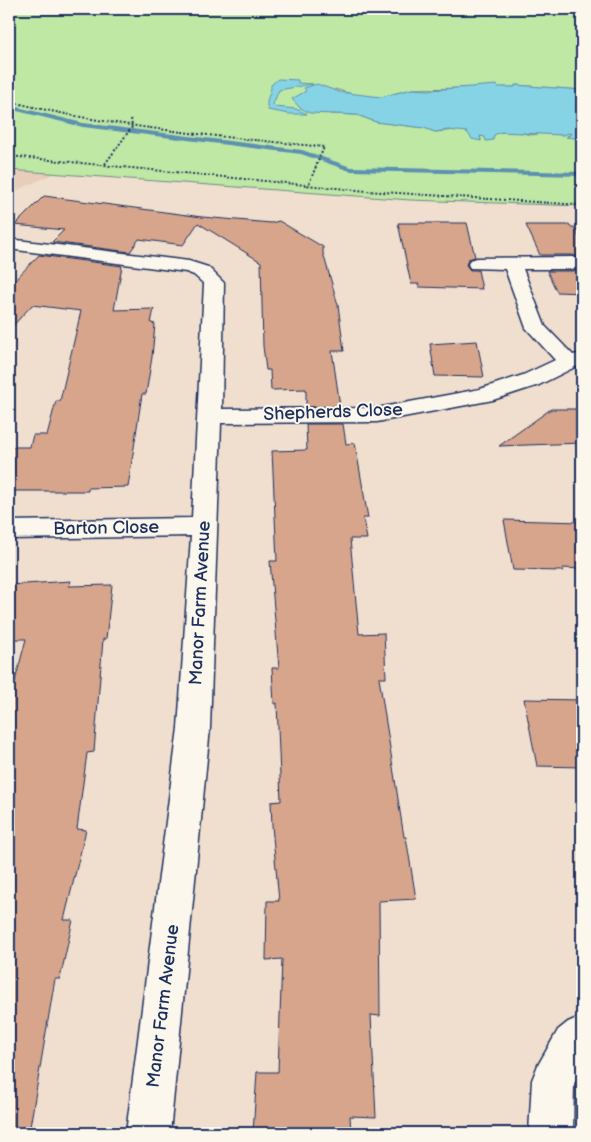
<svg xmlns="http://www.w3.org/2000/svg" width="591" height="1142" font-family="'Balsamiq Sans',sans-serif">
<rect width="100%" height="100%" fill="#f0decf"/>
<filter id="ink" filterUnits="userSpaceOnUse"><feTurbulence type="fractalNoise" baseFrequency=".02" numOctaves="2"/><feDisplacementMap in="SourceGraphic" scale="10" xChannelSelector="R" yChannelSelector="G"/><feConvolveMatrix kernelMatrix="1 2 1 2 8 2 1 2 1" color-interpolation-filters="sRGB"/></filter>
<g filter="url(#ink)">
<path fill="#e8cdbb" d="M9,168L55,173L9,194Z"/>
<path fill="#bee8a4" stroke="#6c8c81" d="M9,9H582V90L516,85V87L412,89L381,97L355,95L335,89L330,114L357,115L376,122L424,128L435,132L457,130L467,132L481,140L480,136L501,132H517L532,135L542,133L562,135L569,133L573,134L567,136L582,139V206L410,200L9,170Z"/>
<path fill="#87d3e6" stroke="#5c91b0" d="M278,79L298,80V83L313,84L279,90L273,104L275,107L296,109L307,114H289L268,110C264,99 272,94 271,85Z
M317,84L339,92L381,97L412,89L430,90L497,85L498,87H515V85L582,90V139L566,137L572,134L569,133L562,135L501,132L494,135L493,140L486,141L485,137L480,136L481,141L472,139L467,132L448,130L435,132L424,128L376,122L357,115L310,113L300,108L292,99L306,91L304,88Z"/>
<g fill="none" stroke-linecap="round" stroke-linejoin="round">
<path fill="#5c91b0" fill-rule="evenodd" d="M9,105L83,123L302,150L351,167L582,172V176L350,171L301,154L83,127L9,109Z"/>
</g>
<path fill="#d7a58b" stroke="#1b2f5e" d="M44,196L202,217L271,223L279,221L323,247V253L338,305L344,351H332L340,406L306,407V389L271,390L270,370H266L263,346L261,262L198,223L183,245L139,239L130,252L52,242L64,230L15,225Z
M398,223H467L475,257L468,259L466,265L470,270H478L482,289L419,287V284H411Z
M526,225H569L570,227H574L582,243V261L580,257L572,255H540Z
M39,255L122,266L114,310L154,309L151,323L155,324L152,357L146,394H142L128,487L88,488V491H9V447H30L33,435H47L56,401H60L81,311L32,305L9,330V286Z
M582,265V293L557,292L547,271H573L580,269Z
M477,341L484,377L435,376L430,344Z
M551,409H582V443L499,446Z
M306,424H343L346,444L355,443L368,518H363L367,539H350L359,634L384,633L386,678H379L404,837H406L416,899L379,901L380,1016L371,1015L376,1117L350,1116L351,1133H253L257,1072H278L282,959L266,960L267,901H279L272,826L271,802L281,801L277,703L274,704L272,668H279L270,561H277L272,451L307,450Z
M504,520L582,522V569L563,568V571L513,570Z
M71,581L69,586L112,585L106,639H103L94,752L87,753L77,829L86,830L64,920H73L60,979H55L29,1133H9V704L26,639H9V585Z
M524,699L582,700V767L537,766Z"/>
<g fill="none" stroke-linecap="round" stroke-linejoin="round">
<defs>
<path id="minor" d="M9,239L189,261L208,267L224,283L222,409L377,408L480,389L523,375L555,360L526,328L505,269L470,268L468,264L470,260L477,258L572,257L579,259L581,263L579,267L572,269H523L545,326L573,355L582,353V365L575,367L539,385L493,400L377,422L221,423L210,728L170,1133H126L178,728L191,536L9,539V521L192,518L204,284L194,275L186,272L9,249Z
M582,1016V1069L574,1084L573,1133H529L532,1080L538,1065L558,1030L568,1022Z"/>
</defs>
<use href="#minor" stroke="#1b2f5e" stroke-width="3"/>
<path stroke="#1b2f5e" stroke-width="2" stroke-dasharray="2 2" stroke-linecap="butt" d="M9,101C112,128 218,136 324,147L308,186
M9,156L367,191L582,205
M105,164L132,127L131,118"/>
<use href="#minor" fill="#fbf7ec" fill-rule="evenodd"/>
</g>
</g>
<g text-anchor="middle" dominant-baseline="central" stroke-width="4" stroke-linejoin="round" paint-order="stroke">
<g font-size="18" fill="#1b2f5e" stroke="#fbf7ec">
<text transform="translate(333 412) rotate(-2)">Shepherds Close</text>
<text transform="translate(106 528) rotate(-1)">Barton Close</text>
<text transform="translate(200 603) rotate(-87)">Manor Farm Avenue</text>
<text transform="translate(163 1006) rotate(-83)">Manor Farm Avenue</text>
</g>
</g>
<rect width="591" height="1142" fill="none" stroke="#fbf7ec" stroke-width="30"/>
<rect x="15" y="15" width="561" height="1112" fill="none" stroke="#1b2f5e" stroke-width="2" filter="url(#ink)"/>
</svg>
